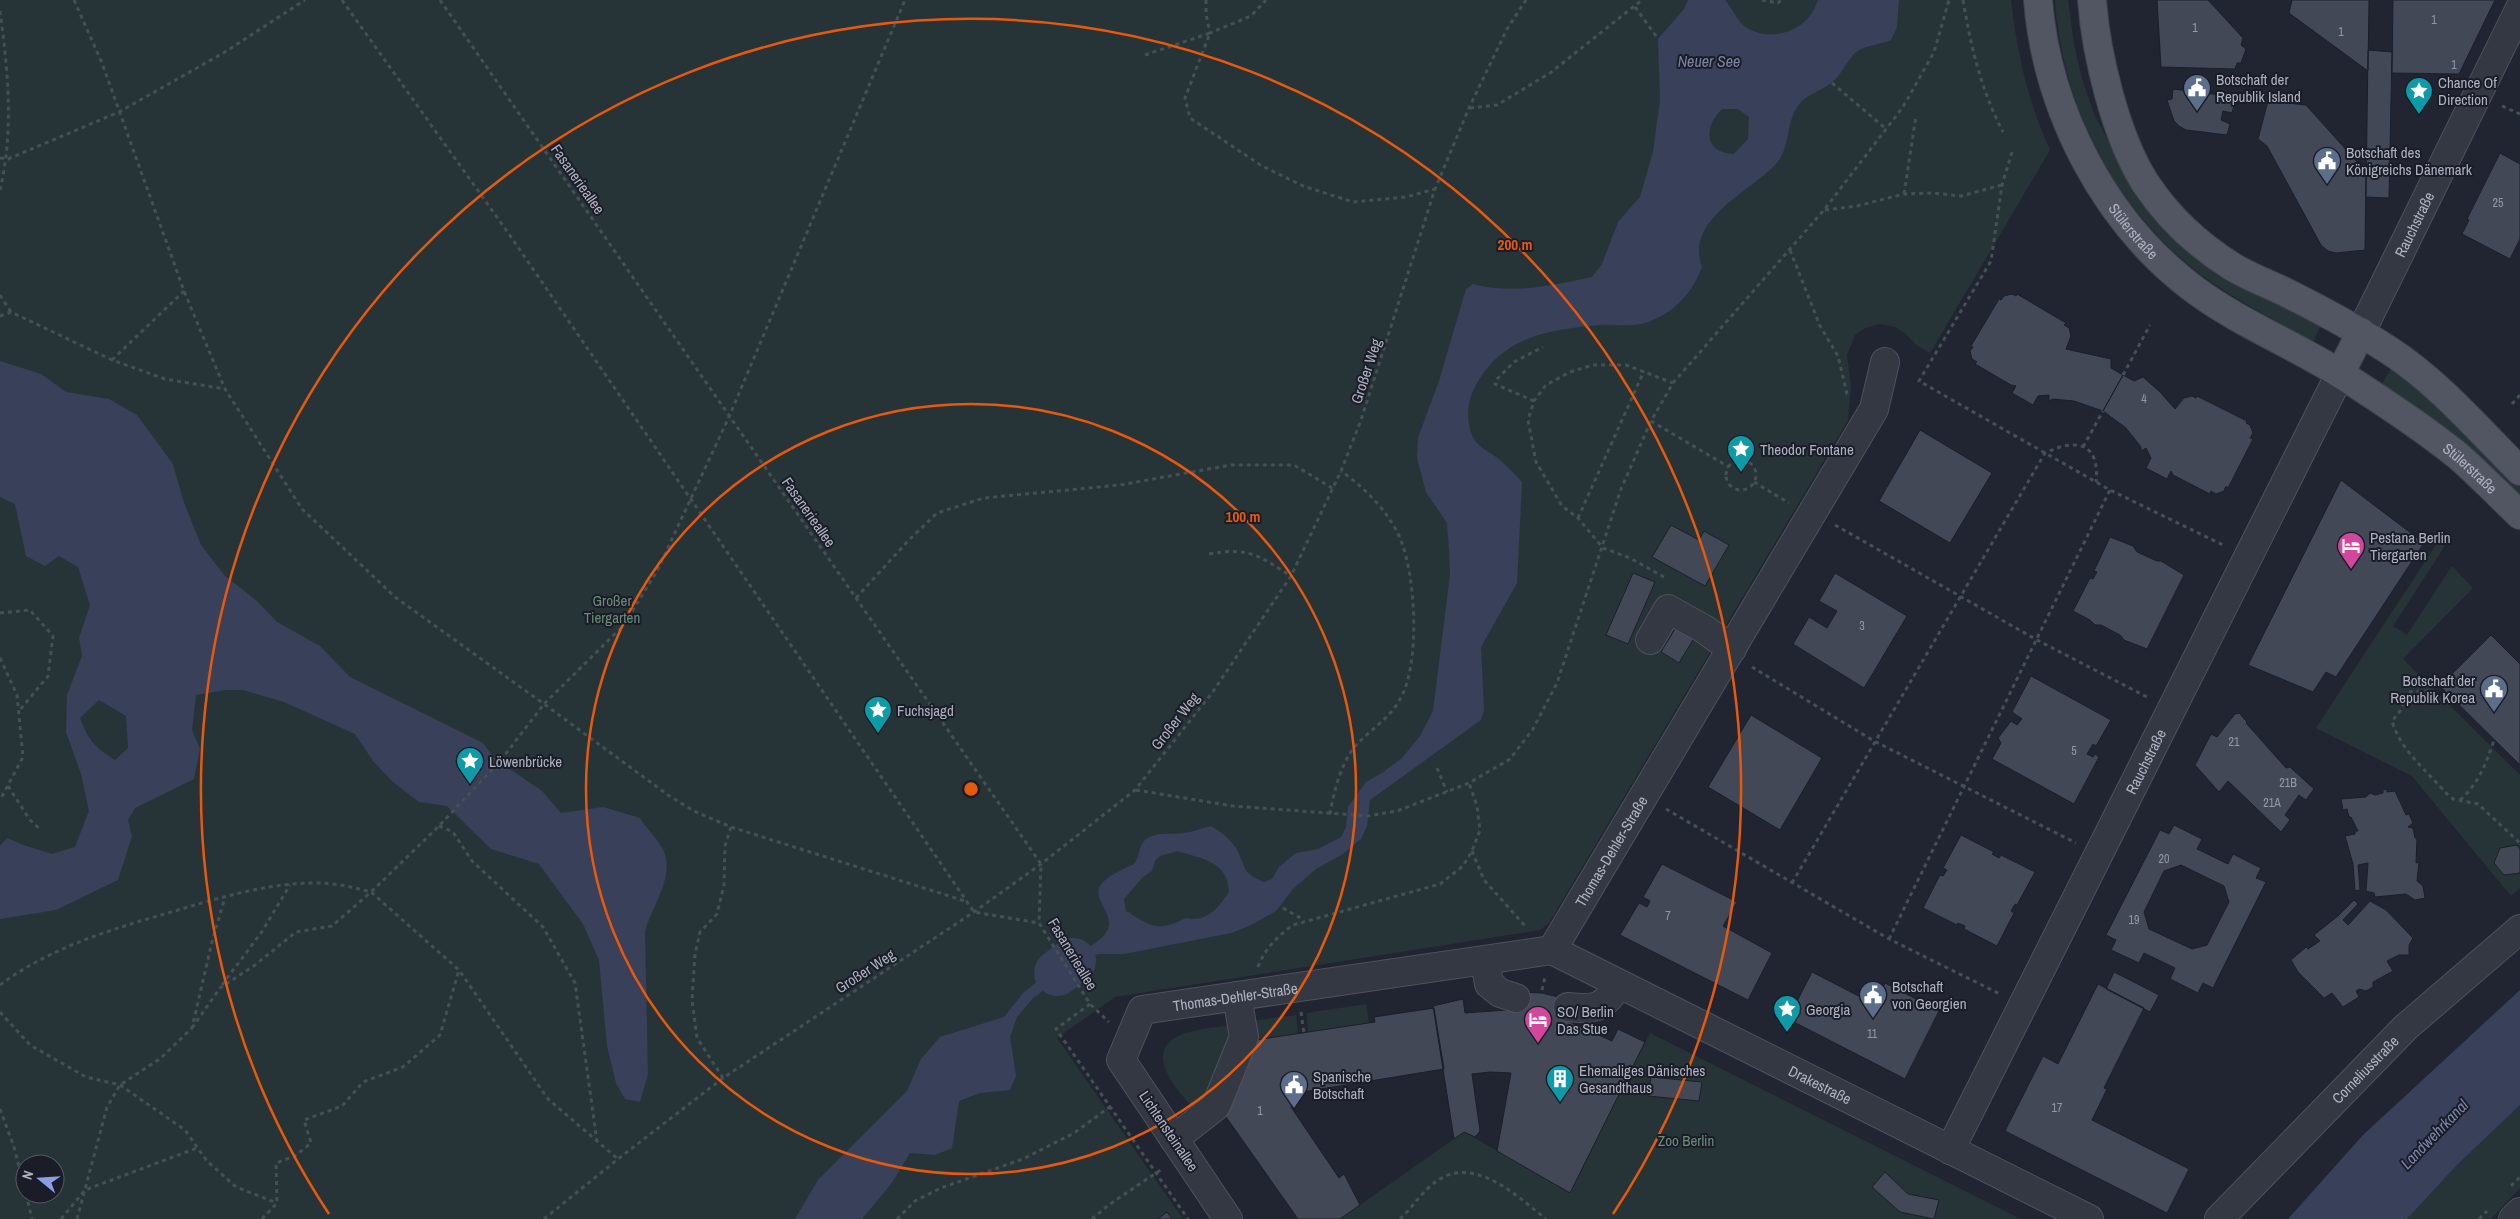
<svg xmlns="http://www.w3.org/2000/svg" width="2520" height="1219" font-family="'Archivo Narrow',sans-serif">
<rect width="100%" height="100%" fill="#212532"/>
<path fill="#273437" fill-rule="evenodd" d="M0,0H2011C2017,53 2028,102 2050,150L1930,353L1916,345L1905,333L1895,327L1880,324L1865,328L1855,335L1847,355L1851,386L1848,420L1549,923L1540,930L1115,997L1057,1038L1183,1219H0ZM25,1164H55V1194H25Z
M2055,0H2068L2074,45L2083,82L2095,116L2122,167L2321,325L2313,342C2271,318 2228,296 2190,266C2111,200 2062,103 2055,0Z
M2391,369L2432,397L2520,484V498L2381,385Z
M2443,534L2450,538L2393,626L2407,635L2452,566L2473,588L2403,659L2520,775V888L2511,896L2412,776L2316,728Z
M1366,1004L1369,1023L1308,1033L1307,1013Z
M1296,1015L1298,1035L1255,1040L1252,1021Z
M1232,1025L1235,1034L1209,1099L1194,1110C1185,1098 1170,1083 1165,1068C1152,1029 1209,1029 1232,1025Z
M1650,1033L1662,1039L2021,1219H1340L1464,1132L1570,1192Z
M2520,1105V1188L2491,1219H2407L2456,1166Z"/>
<path fill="#39405a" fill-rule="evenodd" d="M1688,0H1725C1731,7 1735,16 1741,23C1760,42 1797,36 1811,14C1814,10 1816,5 1818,0H1899L1897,27L1891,40C1881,44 1863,46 1855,53C1846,62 1841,76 1831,83C1820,92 1806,94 1797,107C1786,124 1790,149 1776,164C1750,192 1684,220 1702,267C1692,294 1673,314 1645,323C1630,327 1615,324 1600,325C1545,330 1499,337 1473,391C1466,406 1466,428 1476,442C1482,449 1493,454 1500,460C1508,467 1515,475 1522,482L1517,583L1481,647L1484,710L1481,720L1370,800L1367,826L1361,839L1343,854L1316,869L1293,889L1276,911L1249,926L1231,933L1124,954H1098L1077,966L1070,957C1082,950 1102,943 1108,929C1115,912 1088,898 1103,882C1111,874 1124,869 1134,864C1140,857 1138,846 1145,840C1155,831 1172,835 1184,833C1193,832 1202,828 1211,826C1221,832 1231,839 1237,850C1247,868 1240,872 1264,882L1272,879L1279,867L1296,853L1318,849L1341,837L1346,827L1348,807L1366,782L1382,773L1402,758L1420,736L1433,711L1450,575L1449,549L1447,523L1426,492L1417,458L1418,438L1439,381L1466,289L1473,284C1512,295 1554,285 1592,277L1602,264L1618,222L1640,197L1653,152L1660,100L1658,39L1684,9ZM1722,109H1738L1749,117L1748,139L1734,154C1703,153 1704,126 1722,109ZM1177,851C1202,859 1228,861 1229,892C1218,908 1207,923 1186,918C1157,933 1151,926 1126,911L1124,899L1143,877L1152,871L1155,861L1160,856Z
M0,361L41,374L66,392L109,399L137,415L173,464L183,500L201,545L225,576L257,601L277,622L320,646L350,677L483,743L495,759L542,791L561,813L603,807L640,818C646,828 655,836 661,846C678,874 652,904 645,932L648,1074L640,1102L625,1099L616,1083L607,1046L599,960L583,924L539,864L491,849L447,806L419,802L393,782L373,761L355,734L284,702L243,690H226L196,695L192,730L200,749L194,779L135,808L128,820L132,836L118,880L56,910L0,919V846L7,838L23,845L52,854L75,847L89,811L81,774L66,732L67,695L82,656L79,638L90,605L78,567L59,556L45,566L26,556L15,504L0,497ZM99,700L126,716L128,748L115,760C96,749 87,738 80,718Z
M1054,968L1061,978L1033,998L1017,1017L1010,1037L1016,1076L1010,1090L980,1093L959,1101L952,1148L935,1155L910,1153L891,1184L862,1219H795L818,1180L907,1091L921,1059L940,1037L1004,1017L1024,992Z
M2520,990V1105L2456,1166L2407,1219H2288L2363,1135Z"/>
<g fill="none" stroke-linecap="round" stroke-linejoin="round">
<path stroke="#39405a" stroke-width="46" d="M1057,973L1073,961"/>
</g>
<path fill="#434857" stroke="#1c1f2a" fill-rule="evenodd" d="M2157,0H2208L2243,38L2241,45L2246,49L2241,63H2237L2235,69L2161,67Z
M2292,0H2369L2368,71L2289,13Z
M2393,0H2495L2459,74L2392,73Z
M2368,50L2392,52L2389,198L2366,197Z
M2173,89L2236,97L2232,113L2223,111L2221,120L2230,124L2227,135L2186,130L2179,126L2174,121L2167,100L2172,99Z
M2268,101L2306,105L2366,172L2365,250L2336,253L2328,251L2321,245L2267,146L2258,139Z
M2500,153L2520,164V239L2510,259L2462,234L2469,220L2467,219Z
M2012,294L2016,296L2017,294L2066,323L2064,325L2069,328L2071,336L2066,349L2111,359V368L2123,375L2103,411L2074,401L2053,399L2049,401V395L2038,396L2033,405L2012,393L2016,386L2011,385L1975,364L1977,362L1972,359L1970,351L1973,347L1971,346L1999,299L2001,300L2004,296Z
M2123,375L2134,381L2143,377L2160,392L2175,409L2184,398L2192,396L2196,398L2197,396L2247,421L2246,423L2250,425L2253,433L2250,438L2253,439L2228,488L2226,486L2224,491L2216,494L2211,491L2210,494L2173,475L2171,471L2167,479L2146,468L2151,458L2146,448L2141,451V447L2126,428L2103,411Z
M1920,430L1992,473L1950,543L1879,501Z
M2341,480L2424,543L2336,677L2326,672L2313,692L2248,665Z
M1671,525L1699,540L1704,531L1729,545L1705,586L1652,557Z
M2110,537L2133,546L2137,552L2157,561H2161L2184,575L2147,649L2124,640L2120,635L2101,625H2095L2090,620L2073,611L2090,578L2093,579L2097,572L2094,571Z
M1633,573L1655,582L1628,644L1606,635Z
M1835,573L1907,616L1864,688L1793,644L1809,617L1827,628L1837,611L1819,601Z
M1678,624L1696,635L1679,663L1661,652Z
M2491,635L2520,664V765L2440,686Z
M2031,676L2111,720L2096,746L2093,744L2087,754L2093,757L2095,754L2099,757L2074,804L1992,759L2001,743L1998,738L2011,721L2017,725L2022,719L2012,712Z
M2239,713L2247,722L2246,723L2286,768L2290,767L2314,789L2306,800L2299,795L2285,815L2290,820L2281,832L2228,781L2219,792L2195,765L2211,734L2217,737L2235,714Z
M1751,715L1822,758L1780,830L1708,787Z
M2387,789V792L2395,791L2406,815L2409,814L2413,823L2408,827L2413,828L2415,838H2417L2416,863L2419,862L2417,881L2423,886L2425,898L2415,900L2406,894L2375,897L2374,893L2366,891L2368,863L2358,865L2360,890L2355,891L2353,864L2345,836L2355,834V831H2358L2351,817H2349L2347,809L2343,810L2341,799L2366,797L2370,793L2375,795L2383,793V790Z
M2174,825L2202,839L2197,849L2228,864L2233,854L2261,868L2256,878L2266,882L2213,988L2203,983L2198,993L2170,979L2175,968L2144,953L2139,963L2111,950L2116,940L2106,935L2160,830L2169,834ZM2181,865L2224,886L2229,902L2207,945L2192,949L2149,929L2144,912L2164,871Z
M1961,835L1994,852L1992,854L1999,858L2001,855L2035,872L2017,905L2015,904L2011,911L2014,913L1997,946L1964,929L1965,926L1958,923L1957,925L1923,908L1940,875L1943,876L1947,870L1943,868Z
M2517,845L2520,849V873L2504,875L2494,863L2500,848Z
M1662,864L1737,902L1723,926L1772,953L1748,1000L1620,935L1639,903L1647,907L1650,901L1643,897Z
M2354,900L2358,904L2343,920L2348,925L2370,901L2386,910L2413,938L2409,945V955H2399L2387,961L2393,971L2373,982V987L2366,991L2359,989L2356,991L2359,997L2343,1007L2332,993L2324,998L2298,972L2291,960L2306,947L2308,949L2320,941L2314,935L2338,916Z
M1812,972L1874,1004L1885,983L1939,1011L1905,1079L1788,1019Z
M2114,972L2159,995L2150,1012L2106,989Z
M2098,984L2144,1008L2104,1088L2107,1089L2092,1120L2189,1169L2167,1213L2005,1131L2043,1056L2058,1064Z
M1520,992L1542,993L1562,998L1559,1017L1612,1041L1618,1029L1645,1042L1570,1193L1497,1151L1511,1073L1490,1072L1472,1074L1480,1131L1475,1137L1464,1132L1454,1139L1433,1006L1463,999L1465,1013L1520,1009Z
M1434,1008L1444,1069L1296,1093L1291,1107L1339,1178L1344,1174L1360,1205L1340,1219H1298L1224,1114L1255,1040L1375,1022L1374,1017Z
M1651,1077L1702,1082L1699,1101L1648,1096Z
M1885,1172L1908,1194L1939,1200L1934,1219L1900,1212L1872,1187Z
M1167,1212L1172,1219H1158Z"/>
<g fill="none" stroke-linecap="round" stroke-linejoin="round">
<defs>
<g id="minor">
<path id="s1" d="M2361,332L2520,8"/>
<path d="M1650,640L1668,609L1704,629L1732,649"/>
<path id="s2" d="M1552,950L1874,409L1885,362"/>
<path id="s3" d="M1552,950L2089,1219"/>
<path d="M1485,960L1489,984L1500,993L1516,998"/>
<path d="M1568,1007C1597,1010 1603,1008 1619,984"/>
<path d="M1174,1139L1216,1106L1244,1037L1237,996"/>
<path id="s4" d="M1950,1150L2340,374"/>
<path id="s5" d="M1228,1219L1121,1060L1142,1010L1552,950"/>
<path id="s6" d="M2219,1219L2406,1027L2520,929"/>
<path d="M2513,1219L2520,1212"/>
</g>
<g id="major">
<path id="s7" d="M2038,0C2047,111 2105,223 2195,290C2241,324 2295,345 2342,375C2381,400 2421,426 2457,455C2479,474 2499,495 2520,515"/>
<path d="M2092,0C2096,55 2116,138 2146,184C2168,217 2199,246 2233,267C2251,278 2272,285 2291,295C2325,312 2358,330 2390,351C2439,383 2478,429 2520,471"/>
<path d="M2340,374L2361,332"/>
</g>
</defs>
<use href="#minor" stroke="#4f525e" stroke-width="30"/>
<use href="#major" stroke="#3e414d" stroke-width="30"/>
<path stroke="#455055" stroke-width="3" stroke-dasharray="4 4" stroke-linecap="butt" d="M74,0L102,63L184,291L225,389L302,509L395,597L544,704L623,626L657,571L729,417L905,0
M342,0L511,237L974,912L1039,923
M440,0L1041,864L1039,923L1090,1004L1109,1022
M1206,0V14L1210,33L1251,16L1266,0
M1762,0L1778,3L1781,0
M1963,0C1971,47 1981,90 2003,132
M1635,7L1658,39
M0,11C8,70 14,131 0,190
M1145,55L1210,33L1185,98L1190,118L1262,166L1303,186L1353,202L1406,197L1435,189
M1832,83L1885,128
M2502,106L2520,114
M1470,108L1497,105L1550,73L1642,0
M2012,152L2002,185L1991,261L1919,381L2110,490L2225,546
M0,158L8,159L119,112L225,52L305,0
M1904,194L1916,116
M1825,210L1857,206L1904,194L1933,193L1961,196L2002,185
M1790,250L1820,326L1838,356L1847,394L1850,396
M0,295L11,312
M0,316L11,312L112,360L165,379L225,389
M112,360L184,291
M2123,375L2150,325
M1534,401L1495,384L1496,380L1514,362L1543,347
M2512,404L2520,395
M1651,421L1729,467
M2083,447L2103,411
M1726 475a15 15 0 1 1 30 0a15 15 0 1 1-30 0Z
M1754,482L1789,503
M1578,518L1644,371
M1835,525L2037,640L2149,698
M1209,554C1249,547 1258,555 1291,576
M1664,577L1630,558L1603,548L1578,518L1562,506L1536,462L1528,420L1534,401L1546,385L1570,372L1593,365H1626L1673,383
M856,598L907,542L937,513L984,498L1120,485L1231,465H1294L1332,488
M0,613L30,610L53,636L48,676L19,711
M0,658L17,695L23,757L0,800
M1752,667L1874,741L2076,843
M2440,679L2427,691L2408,692L2400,711L2392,721C2401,751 2426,770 2446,793L2453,799L2478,804L2520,843
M1437,768L1447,792
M8,786L30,820L41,830
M1136,790L1233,806L1368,816L1397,811L1469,783L1510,759L1533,729L1557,683L1621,489L1651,421L1673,383L1824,210L1903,107L1934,52L1949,0
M2460,800C2479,783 2486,764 2494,740
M1666,809L1889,939L2000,994
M1330,814C1334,791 1341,762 1357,744C1371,730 1389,718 1399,701C1421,666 1416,576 1400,538C1388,511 1364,487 1341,471
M439,826L453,832L472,861L543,927L575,983L597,1142
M1472,851L1484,880L1526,927
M1792,883L2045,453C2076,438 2100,442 2096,482
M1283,908L1304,920
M1889,939L2110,490
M1258,967C1265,948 1278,936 1293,925L1440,884L1463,866L1472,851L1480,830L1477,806L1469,783
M0,985C52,946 116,928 178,910C222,897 269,883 315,883C335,883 352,887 371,892L439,826L501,760L544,704L668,795L694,811L731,827L965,901
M222,985L261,933L290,885
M1542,990L1545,977
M1090,1004L1056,1029L1188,1219
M0,1012L30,1045L86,1077L120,1085L185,1130L207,1161L236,1187L277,1203
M1301,1012L1304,1034
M192,1028L220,988L255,965L296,932L332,926L371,892L459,970L548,1099L618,1159
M723,1078L697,1038L692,1000L695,954L700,932L717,914L724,885L725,846L731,827
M0,1109L14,1147L25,1191
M2511,1186L2520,1177
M26,1194L32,1219
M61,1219L85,1190L197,1148
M77,1219L107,1107L120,1085L161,1058L192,1028L212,942L225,897
M262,1219L277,1203L276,1163L295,1156L311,1143L304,1120L342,1106L363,1082L403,1067L440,1035L459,970
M544,1219L618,1159L723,1078L974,912L1041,864L1135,790L1212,693L1291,576L1341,471L1361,420L1435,189L1469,108L1507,29L1526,0
M897,1219L915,1201L941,1188L1023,1159L1074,1133L1111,1106
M1092,1219L1110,1204L1162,1169
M1400,1219C1413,1207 1423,1190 1438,1180C1476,1156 1517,1196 1546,1219
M2479,1219L2487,1211"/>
<use href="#minor" stroke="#343843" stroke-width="28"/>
<use href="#major" stroke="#525663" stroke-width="28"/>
</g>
<g fill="none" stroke="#e8590c" stroke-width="2.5">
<circle cx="971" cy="789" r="385"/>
<path d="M329 1214A770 770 0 1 1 1613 1214"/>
</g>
<defs>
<symbol id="civic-pin" viewBox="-11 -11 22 30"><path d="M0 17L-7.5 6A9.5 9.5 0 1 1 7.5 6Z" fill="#5c6f8a" stroke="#1a1d28"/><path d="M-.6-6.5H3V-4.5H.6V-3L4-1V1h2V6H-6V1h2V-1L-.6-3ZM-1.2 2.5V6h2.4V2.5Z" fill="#fff"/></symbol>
<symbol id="sight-pin" viewBox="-11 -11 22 30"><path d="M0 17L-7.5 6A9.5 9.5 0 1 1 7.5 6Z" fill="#0f9aa8" stroke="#1a1d28"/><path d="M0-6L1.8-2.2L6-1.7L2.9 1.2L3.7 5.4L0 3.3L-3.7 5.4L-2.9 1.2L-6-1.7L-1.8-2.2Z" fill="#fff"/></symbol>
<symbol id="hotel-pin" viewBox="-11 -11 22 30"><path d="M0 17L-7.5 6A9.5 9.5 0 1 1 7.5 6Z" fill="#d1479c" stroke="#1a1d28"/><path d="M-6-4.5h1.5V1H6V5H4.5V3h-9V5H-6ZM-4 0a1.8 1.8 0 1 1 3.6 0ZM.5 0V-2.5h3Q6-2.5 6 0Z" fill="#fff"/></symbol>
<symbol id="building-pin" viewBox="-11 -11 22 30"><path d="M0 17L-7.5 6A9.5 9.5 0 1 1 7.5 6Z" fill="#0f9aa8" stroke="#1a1d28"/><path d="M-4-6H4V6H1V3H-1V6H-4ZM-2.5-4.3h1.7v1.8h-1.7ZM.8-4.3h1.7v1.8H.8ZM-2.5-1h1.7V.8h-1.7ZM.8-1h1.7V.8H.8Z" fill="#fff"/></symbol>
</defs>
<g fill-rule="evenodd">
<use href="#civic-pin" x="2181" y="72" width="32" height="43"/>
<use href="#sight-pin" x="2403" y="75" width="32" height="43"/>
<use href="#civic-pin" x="2311" y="145" width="32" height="43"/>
<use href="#sight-pin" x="1725" y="433" width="32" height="43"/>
<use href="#hotel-pin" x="2335" y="530" width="32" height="43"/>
<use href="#civic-pin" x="2478" y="673" width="32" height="43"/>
<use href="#sight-pin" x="862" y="694" width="32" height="43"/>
<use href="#sight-pin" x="454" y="745" width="32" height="43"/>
<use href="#civic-pin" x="1857" y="979" width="32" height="43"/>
<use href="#sight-pin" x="1771" y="993" width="32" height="43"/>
<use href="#hotel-pin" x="1522" y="1004" width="32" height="43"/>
<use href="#building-pin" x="1544" y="1063" width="32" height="43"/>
<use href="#civic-pin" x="1278" y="1069" width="32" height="43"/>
</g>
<g text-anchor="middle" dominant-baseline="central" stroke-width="4" stroke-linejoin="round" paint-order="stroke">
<g font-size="12" fill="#9498a6">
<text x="2434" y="20">1</text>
<text x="2195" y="28">1</text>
<text x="2341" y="32">1</text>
<text x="2454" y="65">1</text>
<text x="2498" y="203">25</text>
<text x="2144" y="399">4</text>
<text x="1862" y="626">3</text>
<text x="2234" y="742">21</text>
<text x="2074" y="751">5</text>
<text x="2288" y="783">21B</text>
<text x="2272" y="803">21A</text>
<text x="2164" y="859">20</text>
<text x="1668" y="916">7</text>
<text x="2134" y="920">19</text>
<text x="1872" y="1034">11</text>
<text x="2057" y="1108">17</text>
<text x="1260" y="1111">1</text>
</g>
<g font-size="15" fill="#afb2c0" stroke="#1a1d28" text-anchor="start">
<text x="2216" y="79">Botschaft der<tspan x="2216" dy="17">Republik Island</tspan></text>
<text x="2438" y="82">Chance Of<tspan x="2438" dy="17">Direction</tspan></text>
<text x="2346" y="152">Botschaft des<tspan x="2346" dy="17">Königreichs Dänemark</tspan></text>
<text x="1760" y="449">Theodor Fontane</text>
<text x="2370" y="537">Pestana Berlin<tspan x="2370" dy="17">Tiergarten</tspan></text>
<text x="2475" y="680" text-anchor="end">Botschaft der<tspan x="2475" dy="17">Republik Korea</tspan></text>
<text x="897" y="710">Fuchsjagd</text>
<text x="489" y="761">Löwenbrücke</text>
<text x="1892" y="986">Botschaft<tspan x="1892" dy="17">von Georgien</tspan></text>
<text x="1806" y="1009">Georgia</text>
<text x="1557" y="1011">SO/ Berlin<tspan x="1557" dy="17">Das Stue</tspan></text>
<text x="1579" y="1070">Ehemaliges Dänisches<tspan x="1579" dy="17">Gesandthaus</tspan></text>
<text x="1313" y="1076">Spanische<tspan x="1313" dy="17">Botschaft</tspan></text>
</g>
<g font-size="15" fill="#afb2c0" stroke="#1a1d28">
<text transform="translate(578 179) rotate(55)">Fasanerieallee</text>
<text stroke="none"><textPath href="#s1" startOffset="120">Rauchstraße</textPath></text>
<text stroke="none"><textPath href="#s7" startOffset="254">Stülerstraße</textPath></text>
<text transform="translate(1366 371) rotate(-72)">Großer Weg</text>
<text stroke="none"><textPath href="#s7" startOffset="668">Stülerstraße</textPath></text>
<text transform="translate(809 512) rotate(55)">Fasanerieallee</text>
<text transform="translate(1175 721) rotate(-52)">Großer Weg</text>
<text stroke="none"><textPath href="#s4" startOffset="435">Rauchstraße</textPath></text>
<text stroke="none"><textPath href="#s2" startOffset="115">Thomas-Dehler-Straße</textPath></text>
<text transform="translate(1073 954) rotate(59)">Fasanerieallee</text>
<text transform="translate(865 971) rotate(-33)">Großer Weg</text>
<text stroke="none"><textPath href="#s5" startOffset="340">Thomas-Dehler-Straße</textPath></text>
<text stroke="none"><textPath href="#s6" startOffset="209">Corneliusstraße</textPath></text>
<text stroke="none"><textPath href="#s3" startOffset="300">Drakestraße</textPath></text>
<text transform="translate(1169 1131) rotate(56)">Lichtensteinallee</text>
</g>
<g font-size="15" fill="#6a8d79" stroke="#1a1d28">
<text x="612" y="600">Großer<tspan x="612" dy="17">Tiergarten</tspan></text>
<text x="1686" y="1140">Zoo Berlin</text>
</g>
<g font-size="16" font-style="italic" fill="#7b85a5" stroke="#1a1d28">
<text x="1709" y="61">Neuer See</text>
<text transform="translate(2434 1134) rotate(-46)">Landwehrkanal</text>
</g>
</g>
<circle cx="971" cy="789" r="8" fill="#e8590c" stroke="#1a1d28" stroke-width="2.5"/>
<g font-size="15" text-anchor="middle" font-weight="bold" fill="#e8590c" stroke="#1a1d28" stroke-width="4" stroke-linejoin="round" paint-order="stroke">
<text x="1515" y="250">200 m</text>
<text x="1243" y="522">100 m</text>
</g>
<g transform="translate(40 1179) rotate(288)"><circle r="24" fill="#1a1d28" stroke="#565965"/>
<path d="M0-4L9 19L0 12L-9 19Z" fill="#8c9de8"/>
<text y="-8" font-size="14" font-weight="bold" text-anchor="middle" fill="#afb2c0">N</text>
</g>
</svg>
